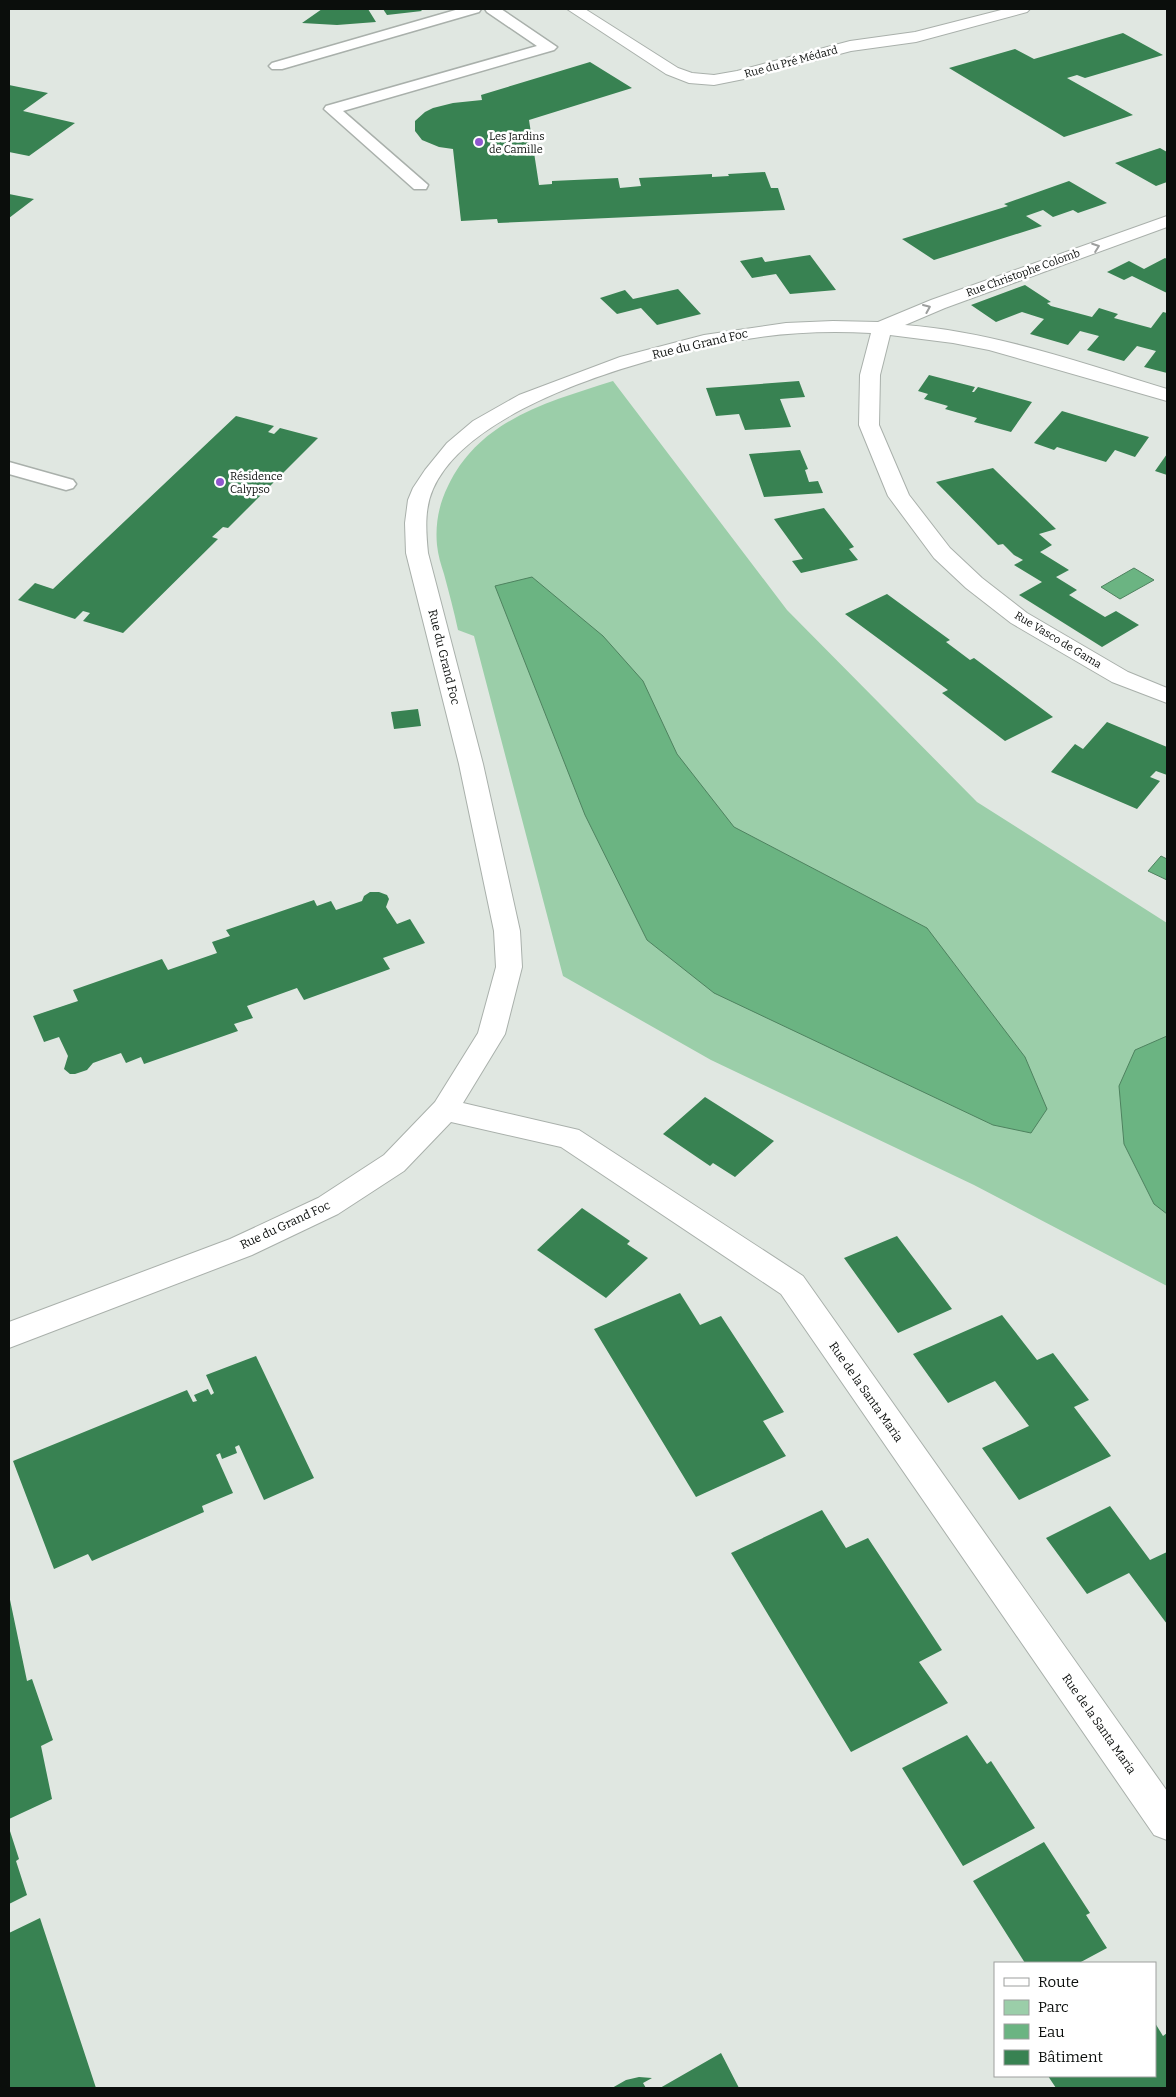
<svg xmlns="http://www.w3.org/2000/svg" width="1176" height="2097" font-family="Bitter,serif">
<rect width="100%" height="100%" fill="#e0e7e1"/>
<path fill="#9bcea9" d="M613,381L787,610L977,802L1167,923V1286L974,1185L711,1060L563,976L474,636L458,630C454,611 449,593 444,574C441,565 438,555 437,545C435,524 439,504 448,486C480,419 548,402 613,381Z"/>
<path fill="#6bb482" stroke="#4e825f" d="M1134,568L1154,580L1120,599L1101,587Z
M532,577L603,636L643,681L677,754L734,827L927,928L1025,1057L1047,1109L1031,1133L993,1125L714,993L647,940L585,815L495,586Z
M1161,856L1167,859V880L1148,871Z
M1167,1036V1214L1154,1204L1124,1144L1119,1086L1135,1050Z"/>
<path fill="#388252" d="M322,9H368L376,22L337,25L302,23Z
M383,9H420L422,11L387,15Z
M1123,33L1163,55L1085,78L1077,75L1067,78L1133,115L1064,137L949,68L1015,49L1034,59Z
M590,62L632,88L529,120L539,185L552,184V181L618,178L620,188L641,186L639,178L712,174V177L729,176L728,174L765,172L771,188H778L785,210L498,223L497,219L461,221L453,149L439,147L422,140L415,131V121L425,112L433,108L453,103L482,100L481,95Z
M9,85L48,93L23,111L75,123L29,156L9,152Z
M1160,148L1167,152V182L1156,186L1115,163Z
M1069,181L1107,203L1078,213L1073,210L1053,217L1043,210L1026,216L1042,226L934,260L902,239L1008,206L1004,204Z
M9,194L34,199L9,218Z
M810,255L836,290L790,294L776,274L752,278L740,261L762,257L765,262Z
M1165,258L1167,259V293L1132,276L1124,280L1107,272L1129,261L1144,269Z
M1025,285L1051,302L1047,303L1051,306L1092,317L1099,308L1118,314L1114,318L1151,328L1163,312L1167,313V373L1144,367L1156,351L1137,346L1124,361L1087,350L1099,336L1080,331L1068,345L1030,334L1044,319L1022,312L996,322L971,305Z
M678,289L701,314L657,325L641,308L617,314L600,298L625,290L633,299Z
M929,375L975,387L972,392H974L978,387L1032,402L1011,432L974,422L977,418L945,409L948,406L924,399L928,394L918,391Z
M799,381L805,397L780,399L791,427L745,430L739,414L716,416L706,388Z
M1062,411L1149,437L1135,457L1115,450L1106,462L1057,447L1054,450L1034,443Z
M236,416L274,426L268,432L274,434L280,428L318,438L228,528L223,527L212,537L218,539L123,633L83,621L90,613L83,611L75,619L18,600L35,583L53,589Z
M800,450L808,469L805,470L809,482L818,481L823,493L764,497L749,454Z
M1167,454V475L1155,471Z
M993,468L1056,529L1039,534L1052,545L1040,552L1069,570L1056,577L1077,590L1069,595L1105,617L1116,611L1139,625L1102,647L1019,595L1042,582L1014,565L1023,560L1014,555L1003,544L998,545L936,482Z
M824,508L854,547L849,549L858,560L801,573L792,561L803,559L774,519Z
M887,594L950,640L946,642L970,660L974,658L1053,717L1005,741L942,693L948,690L845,614Z
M418,709L421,726L394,729L391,712Z
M1107,722L1167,747V775L1156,771L1150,777L1160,781L1137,809L1051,772L1075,744L1083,749Z
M370,892H379L387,895L389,899L386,907L397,924L410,919L425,943L383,958L390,969L304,1000L297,988L247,1006L253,1018L234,1024L238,1031L144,1064L141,1057L126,1063L121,1053L93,1063L87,1070L75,1074H70L64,1069L68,1056L59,1037L44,1042L33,1016L78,1001L73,990L162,959L168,970L217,953L212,942L230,936L226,930L314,900L317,906L331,901L336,910L362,901L364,896Z
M705,1097L774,1141L735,1177L713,1163L710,1166L663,1134Z
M582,1208L630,1241L627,1244L648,1258L606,1298L537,1250Z
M897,1236L952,1309L898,1333L844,1258Z
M680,1293L700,1325L721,1316L784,1412L763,1421L786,1456L696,1497L594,1329Z
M1002,1315L1037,1360L1053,1353L1089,1400L1074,1407L1111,1456L1019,1500L982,1448L1029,1426L995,1381L948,1403L913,1354Z
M256,1356L314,1478L264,1500L239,1445L235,1447L237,1453L222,1459L220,1453L216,1455L233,1493L202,1506L204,1512L92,1561L88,1554L54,1569L13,1461L187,1390L193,1402L197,1401L194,1395L208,1389L211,1395L214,1393L206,1375Z
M1110,1506L1150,1560L1167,1552V1624L1129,1573L1087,1594L1046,1538Z
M822,1510L846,1548L868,1538L942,1650L919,1662L948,1703L851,1752L731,1553Z
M9,1595L27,1681L32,1679L53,1740L41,1746L52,1799L9,1819Z
M967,1735L987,1764L991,1761L1035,1828L963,1866L902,1768Z
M9,1828L19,1859L16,1861L27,1895L9,1904Z
M1044,1842L1090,1913L1086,1915L1107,1948L1079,1963H1025L973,1881Z
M40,1918L96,2088H9V1933Z
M1155,2023L1163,2036L1167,2033V2088H1056L1048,2076H1155Z
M721,2053L739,2088H660Z
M639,2077L652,2078L643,2083L646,2088H612L626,2080Z"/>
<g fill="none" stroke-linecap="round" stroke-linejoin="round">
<defs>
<path id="service" d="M459,9H481L479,12L282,69H272L269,66L272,63Z
M485,9H501L557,47L554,50L343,111L428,185L426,189H414L324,109L326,106L537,46L487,12Z
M9,462L73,480L76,484L73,488L66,490L9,474Z"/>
<path id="minor" d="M567,9H585L678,68L692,73L714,75L737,71L850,41L915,32L1005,9H1030L1027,12L916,42L851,51L744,79L714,85L689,83L666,74Z
M1167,216V227L945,308L905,325C995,332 1082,363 1167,389V401L989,350L953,343L890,335L880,375L879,425L909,495L950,548L982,578L1027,613L1128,672L1167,688V703L1112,682L1011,623L966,588L934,558L888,496L859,425L860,375L871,333C832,331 792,332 754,338C667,350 471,402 433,489C424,509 426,532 428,553L483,764L520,931L522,967L505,1034L463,1103L579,1130L803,1276L1167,1791V1840L1154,1835L781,1294L561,1147L451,1122L404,1171L338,1214L252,1255L9,1348V1322L230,1239L318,1198L384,1155L435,1102L478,1033L496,967L494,931L459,764L406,553L405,523L408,500L413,488L425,470L447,443L473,421L519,395L620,357L704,335L786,323L833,321L878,322L931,300Z"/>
</defs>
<use href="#service" stroke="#a9b0ab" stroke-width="3"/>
<use href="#minor" stroke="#a9b0ab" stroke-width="2"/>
<use href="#service" fill="#fff" fill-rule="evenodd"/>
<use href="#minor" fill="#fff" fill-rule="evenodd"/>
</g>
<defs><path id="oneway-chevron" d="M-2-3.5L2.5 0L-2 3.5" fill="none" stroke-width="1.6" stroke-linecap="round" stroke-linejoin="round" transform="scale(1.25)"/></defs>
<g stroke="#9d9f9e">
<use href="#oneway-chevron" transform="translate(1096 247) rotate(-20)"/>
<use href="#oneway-chevron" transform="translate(927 308) rotate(-23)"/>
</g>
<g fill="#9057cf" stroke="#fff" stroke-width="2">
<circle cx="479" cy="142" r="5"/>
<circle cx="220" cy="482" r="5"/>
</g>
<g text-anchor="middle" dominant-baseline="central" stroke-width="5" stroke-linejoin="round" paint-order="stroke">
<g font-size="11" fill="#0b0e0c" stroke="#fff">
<text transform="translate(791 62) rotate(-15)">Rue du Pré Médard</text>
<text transform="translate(1023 273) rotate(-20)">Rue Christophe Colomb</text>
<text transform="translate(1058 640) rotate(31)">Rue Vasco de Gama</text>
</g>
<g font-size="11" fill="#0b0e0c" stroke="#fff" text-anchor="start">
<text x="489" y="136">Les Jardins<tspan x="489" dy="13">de Camille</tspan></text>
<text x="230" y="476">Résidence<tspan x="230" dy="13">Calypso</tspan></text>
</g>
<g font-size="12" fill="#0b0e0c" stroke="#fff">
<text transform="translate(700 344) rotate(-13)">Rue du Grand Foc</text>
<text transform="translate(444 657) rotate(76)">Rue du Grand Foc</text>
<text transform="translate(285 1225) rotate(-25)">Rue du Grand Foc</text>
<text transform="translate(866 1392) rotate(55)">Rue de la Santa Maria</text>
<text transform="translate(1099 1724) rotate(55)">Rue de la Santa Maria</text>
</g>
</g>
<rect width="1176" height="2097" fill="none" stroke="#0b0e0c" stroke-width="20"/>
<rect x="994" y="1962" width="162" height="115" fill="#ffffff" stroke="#9d9f9e"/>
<rect x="1004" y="1978" width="25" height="8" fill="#ffffff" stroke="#9d9f9e"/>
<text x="1038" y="1987" font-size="15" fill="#0b0e0c">Route</text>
<rect x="1004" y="2000" width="25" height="15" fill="#9bcea9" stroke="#9d9f9e"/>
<text x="1038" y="2012" font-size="15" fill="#0b0e0c">Parc</text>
<rect x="1004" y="2024" width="25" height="15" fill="#6bb482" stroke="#9d9f9e"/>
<text x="1038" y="2037" font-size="15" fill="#0b0e0c">Eau</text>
<rect x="1004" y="2050" width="25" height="15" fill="#388252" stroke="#9d9f9e"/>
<text x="1038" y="2062" font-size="15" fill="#0b0e0c">Bâtiment</text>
</svg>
